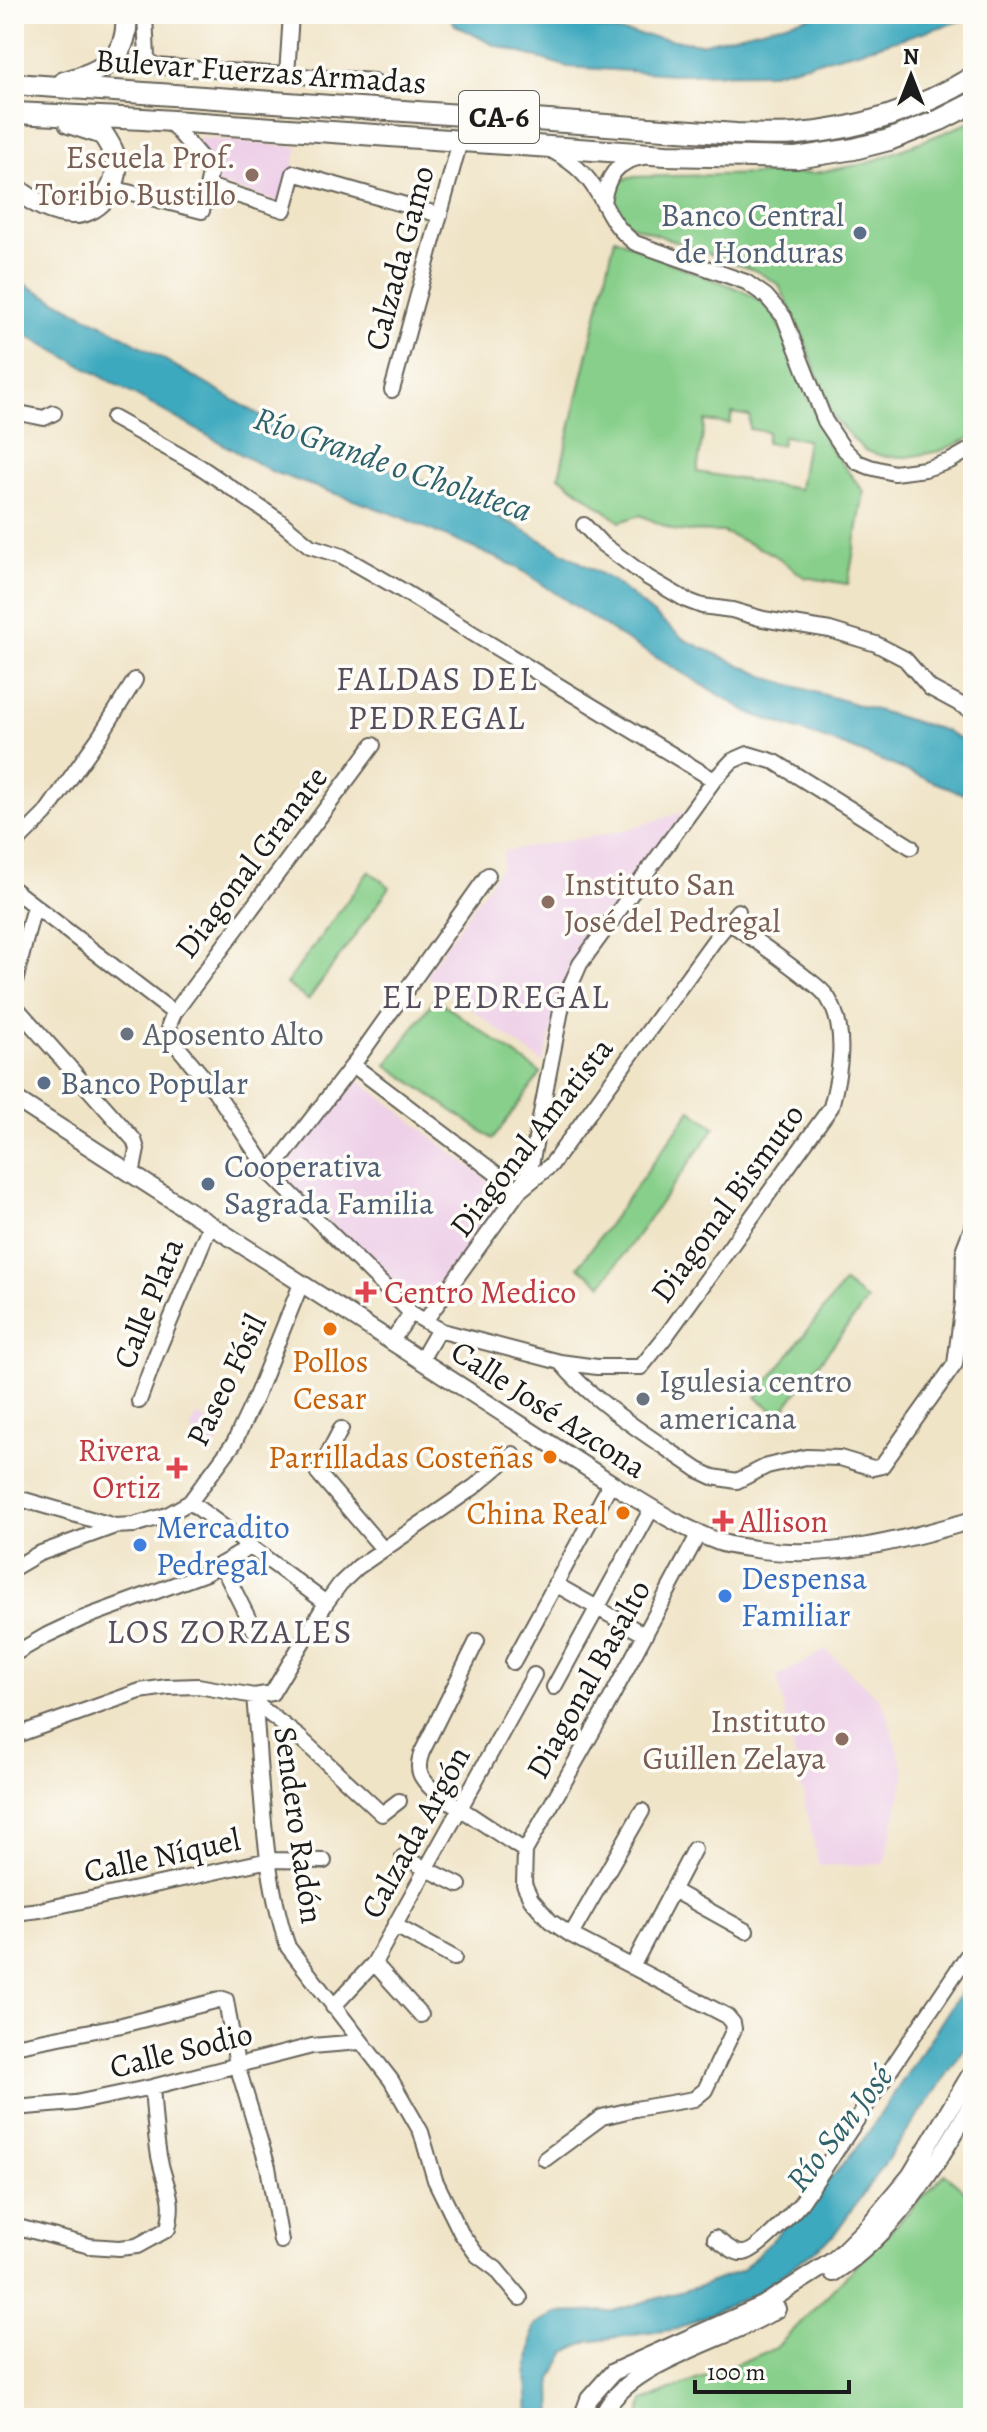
<svg xmlns="http://www.w3.org/2000/svg" width="987" height="2432" font-family="Alegreya,serif">
<rect width="100%" height="100%" fill="#fdfcf7"/>
<filter id="ink" filterUnits="userSpaceOnUse"><feTurbulence type="fractalNoise" baseFrequency=".0125" numOctaves="2"/><feDisplacementMap in="SourceGraphic" scale="16" xChannelSelector="R" yChannelSelector="G"/><feConvolveMatrix kernelMatrix="1 2 1 2 8 2 1 2 1" color-interpolation-filters="sRGB"/></filter>
<filter id="wash" filterUnits="userSpaceOnUse"><feTurbulence type="fractalNoise" baseFrequency=".006" numOctaves="4" result="noise"/><feDisplacementMap in="SourceGraphic" scale="32" xChannelSelector="R" yChannelSelector="G"/><feGaussianBlur stdDeviation="1.8" result="paint"/><feColorMatrix in="noise" values="0 0 0 0 0 0 0 0 0 0 0 0 0 0 0 0 0 1.4 0 .05"/><feComposite in="paint" operator="in"/></filter>
<g filter="url(#wash)">
<rect width="100%" height="100%" fill="#f0e4c7"/>
<path fill="#eed0e8" d="M199,138L298,147L283,203L212,182L199,153Z
M686,811L567,974L543,1063L425,975L501,867L504,851L619,832Z
M354,1076L508,1196L421,1310L279,1175Z
M196,1415L226,1431L214,1450L190,1429Z
M826,1650L883,1702L905,1775L884,1864L819,1866L777,1677Z"/>
<path fill="#87cf8a" stroke="#527653" stroke-width="2" fill-rule="evenodd" d="M973,121V437L940,451L908,457L882,456L864,450L832,417L802,334L779,285L756,271L630,225C614,209 601,189 629,177L814,173L868,163Z
M615,238C642,250 668,263 696,273C726,285 755,290 776,317L827,444L864,492L848,584L804,577L773,554L723,532L676,531L640,515L620,522L559,476ZM732,413L750,416L749,429L768,432L766,443L781,445L783,436L807,440L799,489L697,472L705,421L730,424Z
M369,871L390,887L308,1000L286,984Z
M435,998L541,1073L493,1139L387,1065Z
M691,1110L715,1127L602,1284L578,1267Z
M844,1283L867,1301L779,1415L756,1397Z
M945,2174L973,2198V2418H639L644,2401L776,2348Z"/>
<path fill="#3ea9be" stroke="#2d626d" stroke-width="2" d="M448,14H539L557,22L701,44L822,14H969L964,20L873,47L772,73L673,74L568,67L492,44L455,25Z
M14,279L113,330L277,425L424,482L511,523L615,582L685,640L771,679L946,731L973,746V798L848,747L752,714L618,635L515,566L396,515L273,472L14,328Z
M973,1974V2036L929,2101L833,2236L762,2290L678,2329L588,2341L566,2353L552,2379L553,2418H529L527,2375L534,2326L556,2313L613,2311L704,2285L743,2270L839,2169L866,2136Z"/>
</g>
<g filter="url(#ink)">
<g fill="none" stroke-linecap="round" stroke-linejoin="round">
<defs>
<path id="minor" d="M145,14L147,58L155,66L374,81
M287,75L291,14
M549,149C566,158 582,169 593,186C610,211 610,224 635,243L746,282L766,296L784,317L825,421L843,448L857,462L870,467L894,473L925,469L950,461L973,448
M208,186L284,210L294,173L440,215
M112,188L202,211L211,169L168,120
M603,202C607,177 616,161 643,157
M392,390L460,141
M14,412L44,418L54,413
M113,418L199,466L277,519L310,546L342,556L398,588L714,780
M584,525L601,543L647,577L686,600L702,606L732,610L763,619L830,630L876,644L905,659L930,688L969,709L973,714
M373,745L174,1013L169,1025L172,1040L215,1091L270,1173L411,1313L442,1331L560,1362L597,1367H641L666,1336L831,1107C840,1073 848,1030 828,998C823,990 813,983 805,977C781,958 755,940 729,922
M14,845L45,814L100,736L135,680
M14,890L174,1013
M14,986L34,906
M14,1005L134,1140L137,1149L132,1175
M353,1065L519,1191
M270,1173L353,1065L488,875
M517,1190L530,1170L562,1005L580,964L714,780L732,761L748,754L775,762L911,847
M425,1321L519,1191L551,1165L716,938L738,911
M391,1342L411,1313
M421,1360L439,1329
M560,1362C596,1405 652,1438 698,1470L713,1477L737,1481L767,1466L806,1457L840,1458L873,1468L882,1466L955,1364L963,1303L964,1248L973,1225
M139,1401L156,1355L210,1225
M341,1429L318,1473L383,1549
M14,1497L115,1526L134,1525L167,1515L190,1502L234,1443L256,1396L301,1284
M190,1502L326,1603
M221,1564L254,1630
M14,1568L38,1554L115,1526
M555,1584L645,1635
M477,1641L422,1752C415,1770 420,1778 434,1791L525,1851
M14,1654L47,1635L81,1619L206,1573L249,1548
M513,1662L611,1483
M554,1687L652,1508
M254,1696C262,1779 261,1867 288,1947L391,2080L421,2132L435,2180L461,2233L477,2255L496,2269L520,2298
M255,1703L299,1737L382,1814L399,1801
M14,1736L140,1691L167,1687L198,1686L254,1696L272,1693L326,1603L340,1584L358,1567L474,1487L513,1454
M403,1857L459,1885
M674,1891L746,1931
M14,1913L40,1910L269,1860L324,1861
M396,1926L454,1958
M571,1935L642,1811
M374,1963L421,2015
M632,1967L694,1849
M333,2007L374,1963L534,1675
M14,2046L122,2025L223,1999L226,2000L237,2065L268,2167L281,2241
M14,2108L75,2103L152,2087L312,2046L360,2042
M545,2159L602,2117L635,2109L694,2099L705,2090L734,2029L733,2023L727,2016L571,1935L550,1921L531,1899L524,1884L525,1851L602,1715L699,1533
M14,2226L90,2246L119,2248L137,2246L168,2229C176,2194 165,2188 159,2156C155,2134 154,2110 152,2087
M715,2238C722,2242 734,2254 743,2253C756,2253 791,2214 801,2203L973,1947"/>
<path id="major" d="M14,1098L611,1483C645,1504 681,1528 719,1542C730,1546 743,1547 755,1549C830,1560 901,1541 973,1520
M833,2273C894,2234 939,2163 973,2101
M582,2418L589,2399L613,2372L763,2305L834,2260L869,2225L910,2176L973,2070
M602,2418C623,2362 728,2341 777,2309"/>
<path id="highway" d="M64,82C101,72 130,59 126,14
M14,84L736,134C756,134 777,136 798,134C859,129 920,109 973,77
M14,113L143,119L666,155L796,158L854,149L889,140L940,120L973,103
M14,187C30,200 50,212 71,213C97,215 119,188 116,163C115,152 108,142 103,134L69,123"/>
</defs>
<use href="#minor" stroke="#666258" stroke-width="18"/>
<use href="#major" stroke="#666258" stroke-width="20"/>
<use href="#highway" stroke="#666258" stroke-width="24"/>
<use href="#minor" stroke="#fff" stroke-width="14"/>
<use href="#major" stroke="#fff" stroke-width="16"/>
<use href="#highway" stroke="#fff" stroke-width="20"/>
</g>
</g>
<g fill="#8d6e63" stroke="#fdfcf7" stroke-width="3">
<circle cx="252" cy="175" r="8"/>
<circle cx="548" cy="902" r="8"/>
<circle cx="842" cy="1739" r="8"/>
</g>
<g fill="#5c6f8a" stroke="#fdfcf7" stroke-width="3">
<circle cx="860" cy="233" r="8"/>
<circle cx="44" cy="1083" r="8"/>
<circle cx="208" cy="1184" r="8"/>
</g>
<g fill="#6b7280" stroke="#fdfcf7" stroke-width="3">
<circle cx="127" cy="1034" r="8"/>
<circle cx="643" cy="1399" r="8"/>
</g>
<g fill="#e0444e" stroke="#fdfcf7" stroke-width="3">
<path d="M362 1280h8v8h8v8h-8v8h-8v-8h-8v-8h8z"/>
<path d="M173 1456h8v8h8v8h-8v8h-8v-8h-8v-8h8z"/>
<path d="M719 1509h8v8h8v8h-8v8h-8v-8h-8v-8h8z"/>
</g>
<g fill="#e8710a" stroke="#fdfcf7" stroke-width="3">
<circle cx="330" cy="1329" r="8"/>
<circle cx="550" cy="1457" r="8"/>
<circle cx="623" cy="1513" r="8"/>
</g>
<g fill="#3f7fe0" stroke="#fdfcf7" stroke-width="3">
<circle cx="140" cy="1545" r="8"/>
<circle cx="725" cy="1596" r="8"/>
</g>
<g text-anchor="middle" dominant-baseline="central" stroke-width="7" stroke-linejoin="round" paint-order="stroke">
<rect fill="#fdfcf7" stroke="#605f5e" stroke-width="2" x="459" y="91" width="80" height="52" rx="6"/>
<g font-size="30" font-weight="bold" fill="#1c1c1c">
<text x="499" y="117">CA-6</text>
</g>
<g font-size="32" fill="#1c1c1c" stroke="#fdfcf7">
<text transform="translate(261 71) rotate(4)">Bulevar Fuerzas Armadas</text>
<text transform="translate(399 258) rotate(-75)">Calzada Gamo</text>
<text transform="translate(251 862) rotate(-53)">Diagonal Granate</text>
<text transform="translate(531 1137) rotate(-52)">Diagonal Amatista</text>
<text transform="translate(727 1203) rotate(-54)">Diagonal Bismuto</text>
<text transform="translate(148 1303) rotate(-68)">Calle Plata</text>
<text transform="translate(226 1380) rotate(-64)">Paseo Fósil</text>
<text transform="translate(549 1409) rotate(33)">Calle José Azcona</text>
<text transform="translate(588 1679) rotate(-61)">Diagonal Basalto</text>
<text transform="translate(299 1825) rotate(82)">Sendero Radón</text>
<text transform="translate(415 1832) rotate(-61)">Calzada Argón</text>
<text transform="translate(162 1855) rotate(-12)">Calle Níquel</text>
<text transform="translate(181 2050) rotate(-14)">Calle Sodio</text>
</g>
<g font-size="32" fill="#785e54" stroke="#fdfcf7" text-anchor="end">
<text x="236" y="157">Escuela Prof.<tspan x="236" dy="37">Toribio Bustillo</tspan></text>
<text x="564" y="884" text-anchor="start">Instituto San<tspan x="564" dy="37">José del Pedregal</tspan></text>
<text x="826" y="1721">Instituto<tspan x="826" dy="37">Guillen Zelaya</tspan></text>
</g>
<g font-size="32" fill="#4e5e75" stroke="#fdfcf7" text-anchor="start">
<text x="844" y="215" text-anchor="end">Banco Central<tspan x="844" dy="37">de Honduras</tspan></text>
<text x="60" y="1083">Banco Popular</text>
<text x="224" y="1166">Cooperativa<tspan x="224" dy="37">Sagrada Familia</tspan></text>
</g>
<g font-size="32" fill="#5b616d" stroke="#fdfcf7" text-anchor="start">
<text x="143" y="1034">Aposento Alto</text>
<text x="659" y="1381">Igulesia centro<tspan x="659" dy="37">americana</tspan></text>
</g>
<g font-size="32" fill="#be3a42" stroke="#fdfcf7" text-anchor="start">
<text x="384" y="1292">Centro Medico</text>
<text x="161" y="1450" text-anchor="end">Rivera<tspan x="161" dy="37">Ortiz</tspan></text>
<text x="739" y="1521">Allison</text>
</g>
<g font-size="32" fill="#c56008" stroke="#fdfcf7" text-anchor="end">
<text x="330" y="1361" text-anchor="middle">Pollos<tspan x="330" dy="37">Cesar</tspan></text>
<text x="534" y="1457">Parrilladas Costeñas</text>
<text x="607" y="1513">China Real</text>
</g>
<g font-size="32" fill="#366cbe" stroke="#fdfcf7" text-anchor="start">
<text x="156" y="1527">Mercadito<tspan x="156" dy="37">Pedregal</tspan></text>
<text x="741" y="1578">Despensa<tspan x="741" dy="37">Familiar</tspan></text>
</g>
<g font-size="34" font-style="italic" fill="#2d626d" stroke="#fdfcf7">
<text transform="translate(393 464) rotate(19)">Río Grande o Choluteca</text>
<text transform="translate(839 2128) rotate(-52)">Río San José</text>
</g>
<g font-size="34" letter-spacing="2" fill="#564d5c" stroke="#fdfcf7">
<text x="437" y="678">FALDAS DEL<tspan x="437" dy="39">PEDREGAL</tspan></text>
<text x="496" y="996">EL PEDREGAL</text>
<text x="230" y="1631">LOS ZORZALES</text>
</g>
</g>
<rect width="987" height="2432" fill="none" stroke="#fdfcf7" stroke-width="48"/>
<g transform="translate(911 76)" stroke="#fdfcf7" stroke-width="6" paint-order="stroke">
<path d="M0-6L14 30L0 20L-14 30Z" fill="#1c1c1c"/>
<text y="-12" font-size="22" font-weight="bold" text-anchor="middle" fill="#1c1c1c">N</text>
</g>
<path d="M695 2380v12h154v-12" fill="none" stroke="#1c1c1c" stroke-width="4"/>
<text x="707" y="2380" font-size="24" fill="#1c1c1c" stroke="#fdfcf7" stroke-width="6" paint-order="stroke">100 m</text>
</svg>
